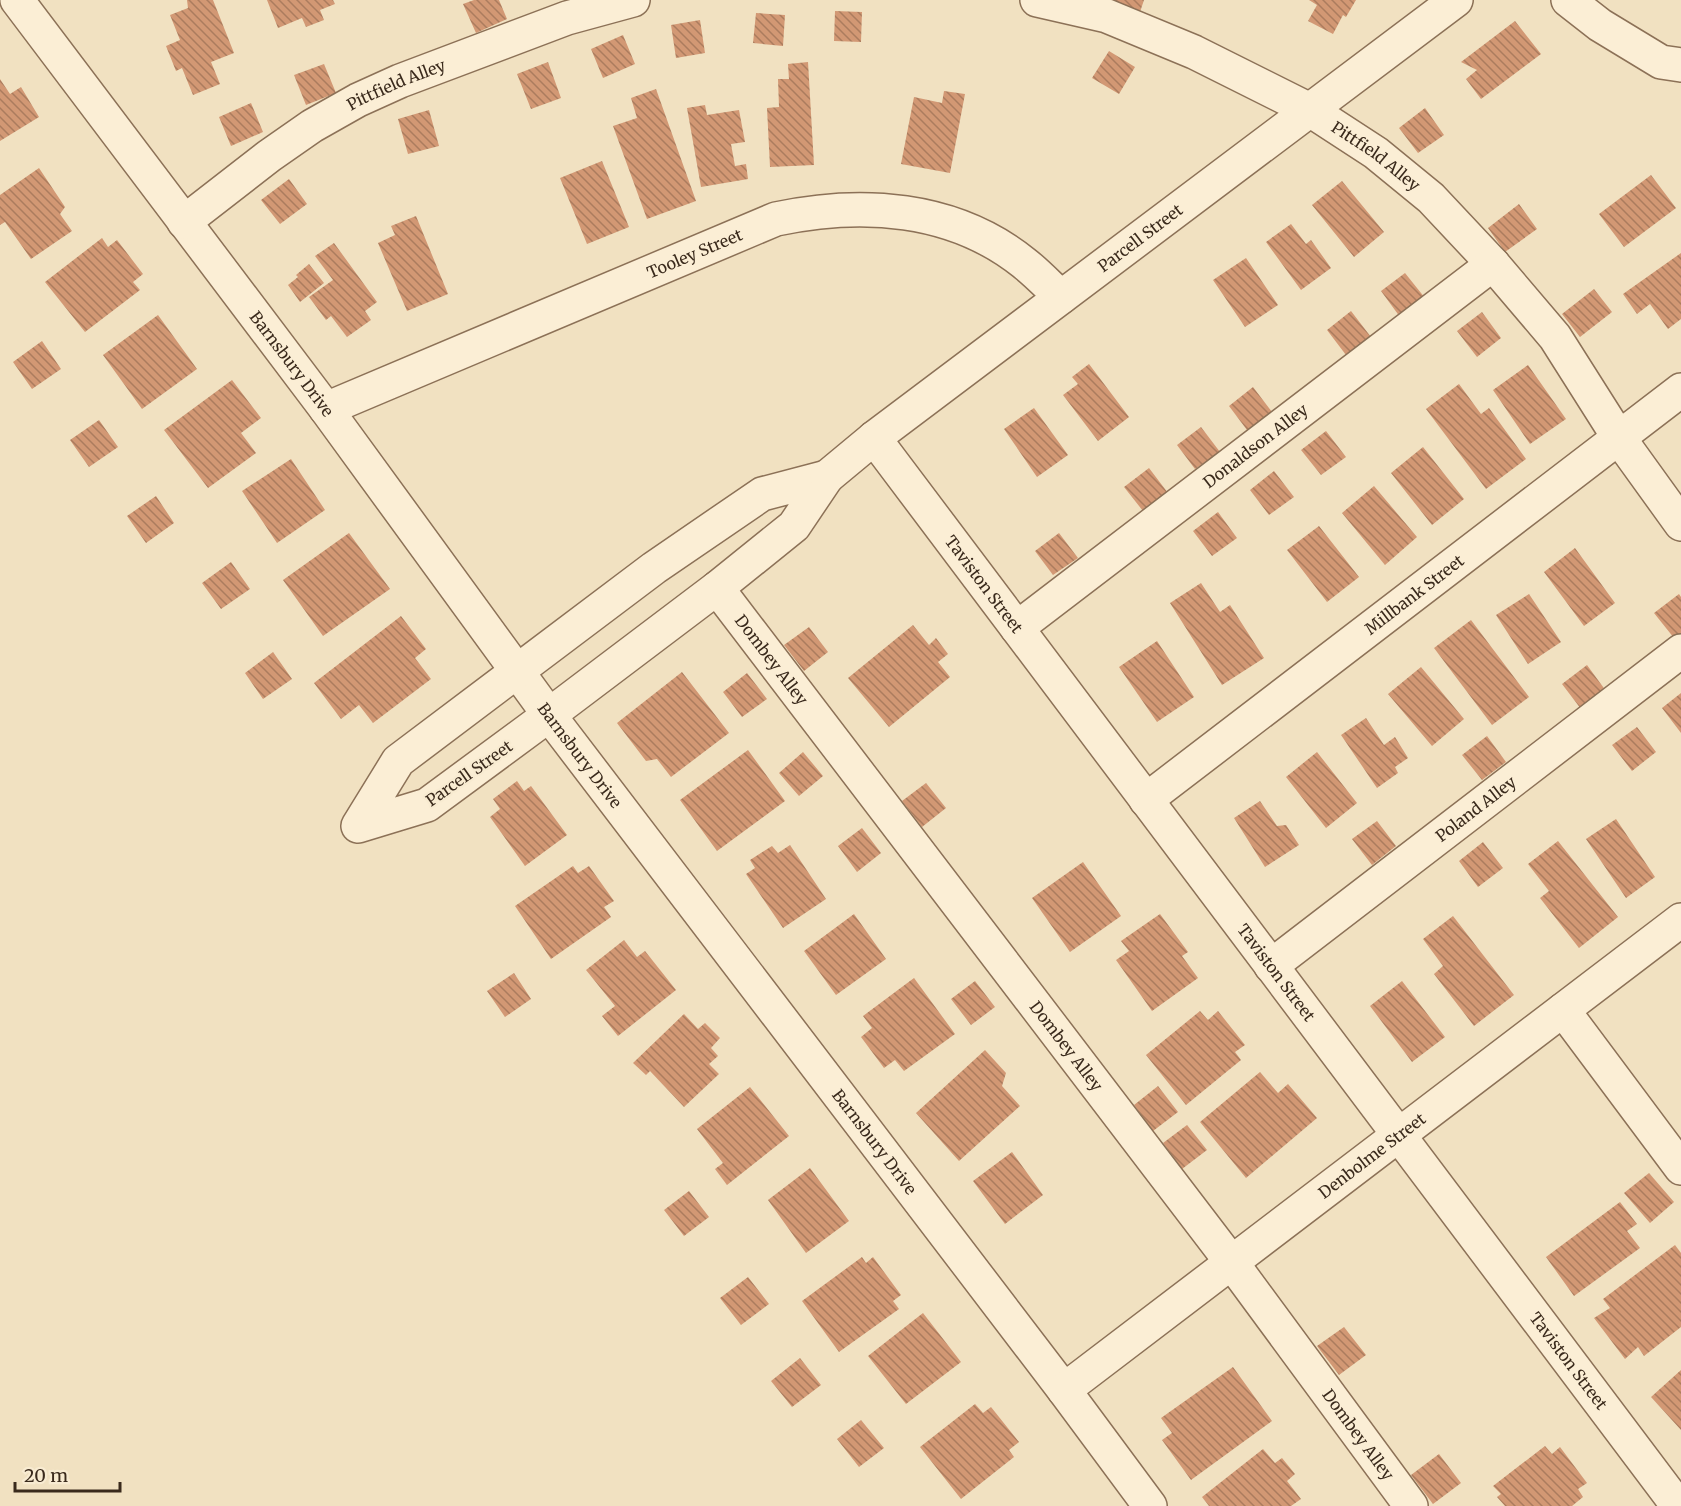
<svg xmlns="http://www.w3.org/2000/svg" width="1681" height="1506" font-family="Merriweather,serif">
<defs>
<pattern id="building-back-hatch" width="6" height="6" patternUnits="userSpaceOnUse" patternTransform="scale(1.5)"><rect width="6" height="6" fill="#d29874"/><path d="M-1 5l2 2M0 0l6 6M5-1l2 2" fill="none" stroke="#ab7c5e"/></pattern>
</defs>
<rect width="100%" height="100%" fill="#f1e1c1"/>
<path fill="url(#building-back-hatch)" d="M187,0H213L234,53L211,62L220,84L193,95L182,68L176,71L166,46L180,40L170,15L188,8Z
M267,0H333L335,4L320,10L324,20L306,27L302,18L278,28Z
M474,0H499L507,19L476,33L463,4Z
M1106,0H1144L1140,12Z
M1309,0H1356L1346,17L1343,15L1333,34L1308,21L1317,5Z
M835,11L862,12L861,42L834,41Z
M756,13L785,15L783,46L753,43Z
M700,20L705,53L676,58L671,25Z
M1515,21L1541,54L1481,99L1466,79L1477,70L1461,62Z
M623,35L635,64L603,78L591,49Z
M1109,51L1135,67L1119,94L1092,78Z
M548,62L561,98L531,109L517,74Z
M808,62L814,165L770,167L767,108L779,107L778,79H789L788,64Z
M324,64L336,93L306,105L294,75Z
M0,79L10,94L21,87L39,117L0,141Z
M656,89L696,201L647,219L613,126L637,118L631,98Z
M944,91L965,94L950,173L901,164L914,97L942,103Z
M251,103L263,132L231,146L219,117Z
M705,105L707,115L739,110L745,142L731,144L735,166L746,164L748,179L701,187L687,108Z
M1425,108L1444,135L1418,153L1399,128Z
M429,110L439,146L408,154L398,119Z
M602,161L629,227L587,244L560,178Z
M39,168L65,207L60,214L72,231L31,259L5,222L0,225V195Z
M1651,175L1676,208L1624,247L1599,214Z
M289,179L307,204L280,224L261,200Z
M1342,181L1384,232L1354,257L1312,205Z
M1519,204L1537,229L1505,252L1488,228Z
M416,216L448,294L407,311L378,243L395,235L391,226Z
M1291,224L1306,244L1311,240L1331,268L1301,290L1266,242Z
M102,238L108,247L117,240L143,274L133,282L140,290L85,332L45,282Z
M334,243L377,302L365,311L371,320L347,337L331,316L326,320L309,297L333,280L315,256Z
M1681,253V319L1668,329L1650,304L1637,314L1623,294Z
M1246,258L1278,305L1245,327L1213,280Z
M309,264L324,283L300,302L288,285L298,277L296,275Z
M1405,273L1425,298L1400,317L1381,291Z
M1594,289L1612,312L1580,337L1562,314Z
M1351,311L1371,337L1346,355L1327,330Z
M1482,312L1501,338L1477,357L1457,331Z
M158,315L197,369L142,409L103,355Z
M42,341L61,369L32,389L13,362Z
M1089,364L1129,417L1098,441L1063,395L1078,384L1072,377Z
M1528,365L1566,419L1530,444L1493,390Z
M232,380L261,418L241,433L256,453L208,488L164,430Z
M1459,384L1481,414L1489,408L1526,459L1486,489L1426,409Z
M1253,387L1272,412L1247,430L1229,406Z
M1034,408L1068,455L1037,477L1004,429Z
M99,420L118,447L89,467L70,440Z
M1201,427L1220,452L1195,469L1177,445Z
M1326,431L1346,457L1321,475L1301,450Z
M1423,447L1464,499L1432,525L1391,473Z
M291,459L325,510L277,543L242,491Z
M1149,468L1168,493L1143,511L1124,487Z
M1274,471L1294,497L1269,515L1250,490Z
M1374,486L1417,537L1385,565L1342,513Z
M156,496L174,523L146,543L127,516Z
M1218,512L1237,538L1212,556L1193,531Z
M1319,526L1359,577L1327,602L1287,550Z
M349,533L390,589L323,636L283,580Z
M1059,533L1078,558L1053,575L1035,551Z
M1575,548L1615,603L1584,626L1544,572Z
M231,562L250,589L221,609L202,583Z
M1201,583L1220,612L1230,605L1264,658L1222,685L1170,603Z
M1529,594L1561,642L1528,664L1496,615Z
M1679,594L1681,597V633L1674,638L1654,613Z
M401,616L426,649L415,658L431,679L373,723L359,705L341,719L314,683Z
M1471,620L1529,697L1492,725L1434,648Z
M913,625L929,645L936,638L948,654L938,662L950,677L889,727L848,678Z
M809,627L828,652L804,671L784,645Z
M1157,641L1194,697L1157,722L1119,667Z
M273,652L292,679L263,699L245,673Z
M1587,665L1606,691L1581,709L1562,684Z
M1421,667L1464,719L1432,746L1388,694Z
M682,672L729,733L671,777L657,759L646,761L617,723Z
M747,673L767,699L742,717L723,692Z
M1681,693V733L1662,708Z
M1366,718L1384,745L1395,737L1408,758L1395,767L1398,773L1377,788L1341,735Z
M1637,727L1656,752L1632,771L1612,745Z
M1487,736L1506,762L1482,780L1462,755Z
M748,750L785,801L717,851L680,800Z
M803,752L823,776L799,796L779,773Z
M1317,752L1357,803L1326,828L1286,777Z
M517,781L524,791L531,786L567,835L525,866L490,817L500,809L493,799Z
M926,783L946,808L922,827L902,801Z
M1260,801L1277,826L1286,825L1299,845L1265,867L1234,818Z
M1616,819L1655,877L1626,898L1586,839Z
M1377,821L1396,846L1372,865L1352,839Z
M862,828L881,853L857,872L838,846Z
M1558,841L1618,917L1579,948L1540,898L1549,891L1528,864Z
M1483,842L1503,868L1478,887L1459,861Z
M790,845L826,899L783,928L746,874L755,868L750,860L772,846L778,853Z
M1083,862L1121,916L1070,952L1032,898Z
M573,866L578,873L589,866L614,901L604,907L611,917L551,959L515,906Z
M854,914L886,959L836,995L804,951Z
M1160,914L1188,952L1182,956L1198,978L1152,1011L1116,960L1129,951L1121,941Z
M1453,916L1514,995L1474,1026L1434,974L1443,966L1423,939Z
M624,940L637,957L645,951L676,990L618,1036L602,1016L615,1006L586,970Z
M514,973L531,999L505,1017L487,991Z
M914,978L955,1034L904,1071L895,1060L884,1068L861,1037L872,1028L863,1016Z
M975,981L995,1007L971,1025L951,999Z
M1402,981L1445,1037L1412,1062L1370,1006Z
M1200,1011L1208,1020L1218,1011L1245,1045L1235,1052L1241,1060L1186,1105L1146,1055Z
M684,1014L698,1029L705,1023L720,1038L711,1048L718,1056L709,1064L719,1074L684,1107L650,1071L646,1075L633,1063Z
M985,1050L1006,1073L1002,1086L1020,1106L959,1161L916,1113Z
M1260,1072L1278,1093L1288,1084L1317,1118L1246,1178L1200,1122Z
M1158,1086L1178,1112L1153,1131L1134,1105Z
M750,1087L789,1136L727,1185L715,1169L723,1163L697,1129Z
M1187,1125L1207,1150L1182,1169L1163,1143Z
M1012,1152L1043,1195L1005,1224L973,1181Z
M810,1168L849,1221L806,1253L768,1200Z
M1649,1173L1674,1202L1650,1223L1624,1193Z
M689,1191L709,1217L684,1236L664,1210Z
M1620,1202L1637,1224L1627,1231L1640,1248L1574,1296L1546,1257Z
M1675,1245L1681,1253V1327L1644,1356L1638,1347L1625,1359L1594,1318L1610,1308L1603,1299Z
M862,1257L866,1263L873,1257L901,1295L893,1301L899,1309L839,1352L802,1301Z
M748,1277L769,1304L741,1325L720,1298Z
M923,1313L961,1362L906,1404L868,1356Z
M1344,1327L1366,1355L1339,1375L1317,1346Z
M800,1358L821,1385L792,1407L771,1381Z
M1233,1367L1272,1421L1191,1480L1162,1440L1172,1433L1161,1418Z
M1681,1370V1430L1651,1397Z
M975,1404L983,1413L991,1407L1019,1442L1009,1450L1014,1457L961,1499L920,1447Z
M861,1420L884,1448L859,1467L837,1439Z
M1545,1446L1552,1454L1560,1447L1587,1483L1578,1489L1583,1497L1572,1506H1505L1497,1497L1501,1494L1493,1486Z
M1263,1449L1275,1463L1282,1458L1295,1474L1287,1481L1301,1499L1291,1506H1209L1202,1497Z
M1439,1454L1461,1483L1433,1504L1411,1475Z"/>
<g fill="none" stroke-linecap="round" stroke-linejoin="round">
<defs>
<g id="minor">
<path id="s1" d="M17,0L326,409L549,715L1064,1390L1150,1506"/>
<path id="s2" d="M1037,0L1107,16L1194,52L1310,110L1376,153L1431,198L1493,264L1555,337L1619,438L1681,524"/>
<path d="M1568,0L1600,25L1661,62L1681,65"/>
<path id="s3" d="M184,222L269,156L312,126L358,100L400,81L567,18L633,0"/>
<path id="s4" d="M326,409L776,219C861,201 953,206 1024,263C1037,273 1049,286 1061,297"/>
<path id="s5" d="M874,438L1678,1506"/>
<path d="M827,477L794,526L717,588L549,715L427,805L358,826L398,761L654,568L762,494Z"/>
<path id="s6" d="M827,477L874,438L1456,0"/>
<path id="s7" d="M717,588L1232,1263L1411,1506"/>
<path id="s8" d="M1017,628L1493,264"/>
<path id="s9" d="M1146,800L1681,390"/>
<path id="s10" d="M1271,966L1681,651"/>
<path d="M1563,1010L1681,1168"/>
<path id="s11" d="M1064,1390L1681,920"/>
</g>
</defs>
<use href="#minor" stroke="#8c7157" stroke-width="36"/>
<use href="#minor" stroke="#fbeed5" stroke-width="33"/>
</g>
<g text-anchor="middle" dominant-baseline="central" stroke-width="4.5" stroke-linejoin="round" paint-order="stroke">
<g font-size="16" fill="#3a2a1c" stroke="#f8ebd1">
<text stroke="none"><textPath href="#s3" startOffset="254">Pittfield Alley</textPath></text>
<text stroke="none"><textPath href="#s2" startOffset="376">Pittfield Alley</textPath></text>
<text stroke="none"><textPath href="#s6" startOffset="394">Parcell Street</textPath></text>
<text stroke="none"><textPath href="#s4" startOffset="400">Tooley Street</textPath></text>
<text stroke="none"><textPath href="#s1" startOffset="456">Barnsbury Drive</textPath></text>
<text stroke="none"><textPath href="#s8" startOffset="300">Donaldson Alley</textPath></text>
<text stroke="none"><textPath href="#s5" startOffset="183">Taviston Street</textPath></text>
<text stroke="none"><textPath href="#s9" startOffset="338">Millbank Street</textPath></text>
<text stroke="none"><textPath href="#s7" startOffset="90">Dombey Alley</textPath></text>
<text stroke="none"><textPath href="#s1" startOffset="942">Barnsbury Drive</textPath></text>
<text transform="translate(469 773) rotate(-35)">Parcell Street</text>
<text stroke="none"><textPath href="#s10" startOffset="258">Poland Alley</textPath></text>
<text stroke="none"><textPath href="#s5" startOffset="669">Taviston Street</textPath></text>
<text stroke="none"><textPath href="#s7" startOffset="576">Dombey Alley</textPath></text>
<text stroke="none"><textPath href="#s1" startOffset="1428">Barnsbury Drive</textPath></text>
<text stroke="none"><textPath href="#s11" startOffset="387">Denbolme Street</textPath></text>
<text stroke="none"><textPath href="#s5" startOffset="1155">Taviston Street</textPath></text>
<text stroke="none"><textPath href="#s7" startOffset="1062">Dombey Alley</textPath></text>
</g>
</g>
<path d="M15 1482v9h105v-9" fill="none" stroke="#3a2a1c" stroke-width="3"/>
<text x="24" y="1482" font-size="18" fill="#3a2a1c" stroke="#f8ebd1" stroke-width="4.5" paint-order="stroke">20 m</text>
</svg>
